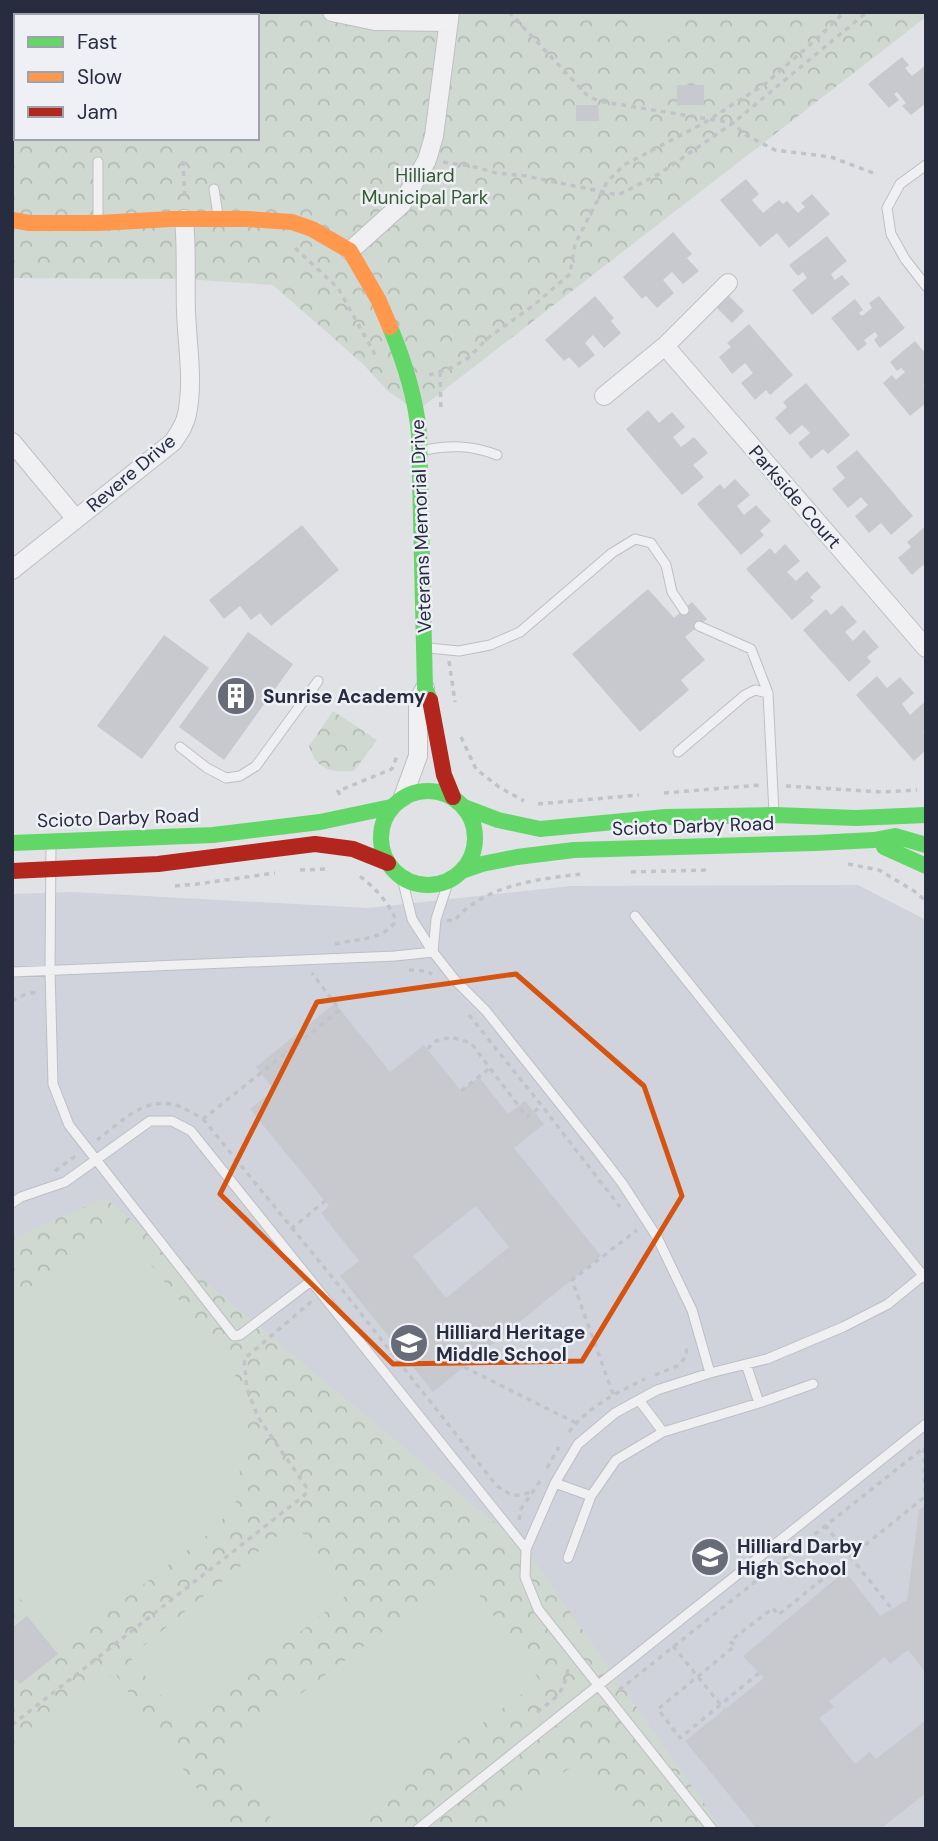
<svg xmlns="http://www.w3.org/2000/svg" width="938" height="1841" font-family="'DM Sans',sans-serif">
<defs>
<pattern id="park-crowns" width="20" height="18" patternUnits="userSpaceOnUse" patternTransform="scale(1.75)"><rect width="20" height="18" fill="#cfd9d1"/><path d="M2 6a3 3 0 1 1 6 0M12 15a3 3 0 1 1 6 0" fill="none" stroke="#b2bab4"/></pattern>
</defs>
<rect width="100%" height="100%" fill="#e0e2e6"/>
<path fill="#d0d3db" d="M858,885L926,920V1829H12V894L73,892L368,908L571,886Z"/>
<path fill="url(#park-crowns)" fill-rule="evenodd" d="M12,12H926V17L417,411L388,391L363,364L273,285L185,279L12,278ZM16,16H257V138H16Z
M333,711L377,740L354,771C331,773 317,770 309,746Z
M105,1198L526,1549L722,1829H12V1238Z"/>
<path fill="#cfd9d1" d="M631,12H668L682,29L659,47Z
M116,1221L232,1366L247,1411L236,1502L215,1529L60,1649L12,1588V1301Z
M294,1522L349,1593L184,1724L130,1657Z
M462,1571L540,1681L339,1829H279L223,1753Z
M114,1672L226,1829H12V1757Z
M580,1760L635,1829H490Z"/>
<path fill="#c7c9ce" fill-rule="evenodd" d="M20,12H127L135,16H18Z
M16,20V62L12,60V28Z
M902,57L909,65L905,68L912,76L926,65V103L911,115L902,106L906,103L897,92L894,94L899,100L889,108L868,84Z
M677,85H704V105H677Z
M576,105H598L599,121H576Z
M746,179L759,194L752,200L763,213L779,200L783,204L787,201L798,213L805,207L801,203L812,194L830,214L789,248L777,233L760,247L720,200Z
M673,232L692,254L687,258L699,271L683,284L672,272L663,280L674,293L657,308L646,296L642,299L623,277Z
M827,236L847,261L831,274L835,280L842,275L850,284L812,315L792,290L807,278L803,272L798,276L789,265Z
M728,295L744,311L732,323L716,307Z
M595,296L614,318L611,321L621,333L604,348L593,335L585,343L595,355L579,368L569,357L564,361L545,340Z
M879,296L905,328L880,348L874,340L878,336L875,332L864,340L867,344L858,351L831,318L855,299L863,310L859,313L862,316L872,308L869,303Z
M749,324L793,375L770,395L766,390L755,400L741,383L753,373L745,363L732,374L719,357L731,347L727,343Z
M915,341L926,354V383L923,385L926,388V403L910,416L883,383L892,375L896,380L905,372L901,368L897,371L890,362Z
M806,383L850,435L828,454L823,449L811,459L798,443L810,433L802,425L790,435L775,418L787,407L783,402Z
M648,410L659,423L672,412L685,427L673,437L681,447L694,437L708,453L693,465L704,477L682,495L626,429Z
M857,450L913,516L891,535L881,523L869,533L855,516L868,505L861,497L848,508L832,489L845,478L836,467Z
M735,479L750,495L737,506L744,515L756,505L771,521L760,531L764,535L741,555L697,504L720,484L724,489Z
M302,525L339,570L271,626L260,613L251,620L240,606L224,619L209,600Z
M926,526V568L923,565L912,575L898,558L911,547L907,542Z
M785,544L800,561L787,572L796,581L807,571L821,587L810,597L814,601L792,620L746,569L770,548L775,554Z
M648,589L674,618L692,602L707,619L685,637L705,660L681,680L689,690L640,732L572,654Z
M842,605L857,622L845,632L853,641L864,630L879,647L867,657L871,662L849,682L803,630L826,609L831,615Z
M248,632L293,664L224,760L179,727Z
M164,635L209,668L142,759L97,726Z
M877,676L887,688L900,677L914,693L902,704L910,715L923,703L926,706V730L923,732L926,735V750L914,761L856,695Z
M335,1003L390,1072L424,1045L461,1091L479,1077L508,1114L525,1101L544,1124L514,1148L601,1256L433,1392L340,1276L359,1261L321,1213L329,1206L250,1109L274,1090L256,1067ZM476,1206L509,1247L446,1298L413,1256Z
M926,1505V1673L908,1650L890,1664L885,1657L829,1701L834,1707L819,1718L855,1764L870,1752L876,1759L926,1720V1793L880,1829H757L685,1741L764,1678L743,1656L845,1571L880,1616L907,1600L919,1510Z
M27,1616L58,1654L20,1684L12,1675V1628Z"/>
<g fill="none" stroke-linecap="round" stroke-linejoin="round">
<defs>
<path id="lane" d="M926,165L900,184L887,208L891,234L905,259L926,286
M214,189L218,215
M98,220V162
M424,450C451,445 471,445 497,455
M699,626L751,649L768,693
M429,648L459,651L490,645L520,632L612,553L635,539L651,543L666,565L672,592L684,610
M180,747L207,768L226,778L240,776L256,766L318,681
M678,752L745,695L755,690L768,693L774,813
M51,843L50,970L53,1084L69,1125L234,1336L240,1335L311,1281
M402,878L412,919L433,952L455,980L486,1011L592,1144L622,1183L657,1237L692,1310L710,1373
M635,916L925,1278
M433,952L436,919L449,880
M12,972L395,956L433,952
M12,1203L21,1197L65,1182L150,1121H172L191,1131L526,1549
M746,1364L759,1403
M639,1400L663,1432
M555,1483L591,1496
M568,1558L591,1496L616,1460L663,1432L759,1403L813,1384
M418,1829L926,1424
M712,1829L538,1609L525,1577L526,1549L555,1483L578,1444L615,1413L657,1390L710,1373L767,1359L843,1327L888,1304L926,1273"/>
<path id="street" d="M332,12L375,21L449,22
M350,251L402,204L427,160L434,136L450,12
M665,346L926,648
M604,396L665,346L728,283
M12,442L76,519
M12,570L173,442C179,433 185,425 187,414C194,381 187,344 186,311C185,280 187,249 184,219
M403,797L418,756V701L425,688"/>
</defs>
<use href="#lane" stroke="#bdbfc3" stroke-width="11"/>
<use href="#street" stroke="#bdbfc3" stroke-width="20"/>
<path stroke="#c2c3c9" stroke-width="3.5" stroke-dasharray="5 5" stroke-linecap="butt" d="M509,12L587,95L598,101L733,123L744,134L775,150L831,157L873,173
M183,161L185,199
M443,162L475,167L496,173L526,176L618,195L659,174L733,123L867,12
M295,248L338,288L377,358
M440,372L441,412
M429,375L451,368L468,358L488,338L534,305L570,274L575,244L607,182L624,165L704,123L765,84L821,35L844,12
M449,661L455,702
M461,737L476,769L499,787L524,801
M786,786L882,792L917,790
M664,793L761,785
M340,795L338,791L392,769L397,756
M538,804L639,795
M848,864L879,870L914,891L926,901
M300,870L327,869
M631,872L707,870
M175,886L197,884L275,873
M447,920L454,921C484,885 538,879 582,874
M335,944C355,939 386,940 396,920C388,902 374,886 358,875
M409,970L426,971L432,974
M12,1001L26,994L39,992
M469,1015L542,1106L620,1207
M428,1049L433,1042L451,1037L471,1043L527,1117L542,1106
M461,1091L490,1068
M203,1119L336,1282L496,1485C510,1495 515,1498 531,1492
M97,1140C119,1124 142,1098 172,1104C182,1106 194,1114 203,1119L340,1010L312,973
M55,1171L77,1155
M291,1229L325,1201
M464,1367L576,1423
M655,1375L677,1366L686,1357L687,1344
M613,1394L572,1280L637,1230
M569,1432C587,1407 618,1392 645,1379
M924,1448L925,1497
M547,1468L559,1447
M519,1520L521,1509L540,1481
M825,1525L893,1610
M673,1646L724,1709
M759,1673L680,1738L658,1709L735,1646L730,1641L773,1608L778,1615L926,1496
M619,1690L926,1446
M537,1712C557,1697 564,1693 568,1668
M12,1725L305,1495L307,1488L258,1417L247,1389L244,1359L312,1301"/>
<use href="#lane" stroke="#f0f0f2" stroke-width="9"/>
<use href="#street" stroke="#f0f0f2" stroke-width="18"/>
<path stroke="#63d668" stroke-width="16" d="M390,327C404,361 416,398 419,434L425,688L430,700
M381 838a47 47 0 1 1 94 0a47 47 0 1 1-94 0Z
M464,807L498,820L540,829L666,817L775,815L856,818L926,815
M12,843L213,835L320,822L391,807
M884,847L926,866
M462,871L482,864L517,857L574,850L815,843L874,840L895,836L926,845"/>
<path stroke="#ff974d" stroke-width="16" d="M12,220L30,223H98L172,219H247L292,222L312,229L350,251L378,299L390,327"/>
<path stroke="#b3261e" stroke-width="16" d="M430,700L444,775L453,797
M12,871L158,864L315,844L353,849L388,863"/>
</g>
<path fill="none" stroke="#d55411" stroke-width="5" stroke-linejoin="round" d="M516,974L644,1086L682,1196L582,1361L393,1364L220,1194L317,1002Z"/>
<defs>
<symbol id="building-disc" viewBox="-11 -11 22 22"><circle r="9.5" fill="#686c79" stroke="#eef0f6"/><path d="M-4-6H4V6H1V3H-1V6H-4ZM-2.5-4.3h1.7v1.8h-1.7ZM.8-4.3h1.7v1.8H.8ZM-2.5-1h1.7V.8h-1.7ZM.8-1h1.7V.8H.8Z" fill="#fff"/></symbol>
<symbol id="school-disc" viewBox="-11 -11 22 22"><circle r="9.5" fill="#686c79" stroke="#eef0f6"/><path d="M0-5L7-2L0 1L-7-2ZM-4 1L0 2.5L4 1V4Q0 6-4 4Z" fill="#fff"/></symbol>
</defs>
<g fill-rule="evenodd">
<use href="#building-disc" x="214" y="674" width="44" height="44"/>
<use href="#school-disc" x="387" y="1321" width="44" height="44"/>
<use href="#school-disc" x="688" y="1535" width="44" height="44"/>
</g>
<g text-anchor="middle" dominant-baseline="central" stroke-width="5" stroke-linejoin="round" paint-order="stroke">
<g font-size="19" fill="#355b34" stroke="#eef0f6">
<text x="425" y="175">Hilliard<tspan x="425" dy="22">Municipal Park</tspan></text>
</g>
<g font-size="19" fill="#272c3f" stroke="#eef0f6">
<text transform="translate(131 473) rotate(-40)">Revere Drive</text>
<text transform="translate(795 497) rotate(49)">Parkside Court</text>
<text transform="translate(421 526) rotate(-92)">Veterans Memorial Drive</text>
<text transform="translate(118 818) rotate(-2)">Scioto Darby Road</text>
<text transform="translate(693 826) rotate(-2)">Scioto Darby Road</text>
</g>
<g font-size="19" font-weight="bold" fill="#272c3f" stroke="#eef0f6" text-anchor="start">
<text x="263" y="696">Sunrise Academy</text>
<text x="436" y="1332">Hilliard Heritage<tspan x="436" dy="22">Middle School</tspan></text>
<text x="737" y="1546">Hilliard Darby<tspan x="737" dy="22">High School</tspan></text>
</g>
</g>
<rect width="938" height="1841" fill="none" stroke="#272c3f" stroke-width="28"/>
<rect x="14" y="14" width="245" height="126" fill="#eef0f6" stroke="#9ea2ad" stroke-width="2"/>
<rect x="28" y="37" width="35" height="10" fill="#63d668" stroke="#9ea2ad" stroke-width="2"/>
<text x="77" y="49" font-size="21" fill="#272c3f">Fast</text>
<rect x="28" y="72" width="35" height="10" fill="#ff974d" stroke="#9ea2ad" stroke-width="2"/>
<text x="77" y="84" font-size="21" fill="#272c3f">Slow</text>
<rect x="28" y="107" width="35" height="10" fill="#b3261e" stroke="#9ea2ad" stroke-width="2"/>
<text x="77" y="119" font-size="21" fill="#272c3f">Jam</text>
</svg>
